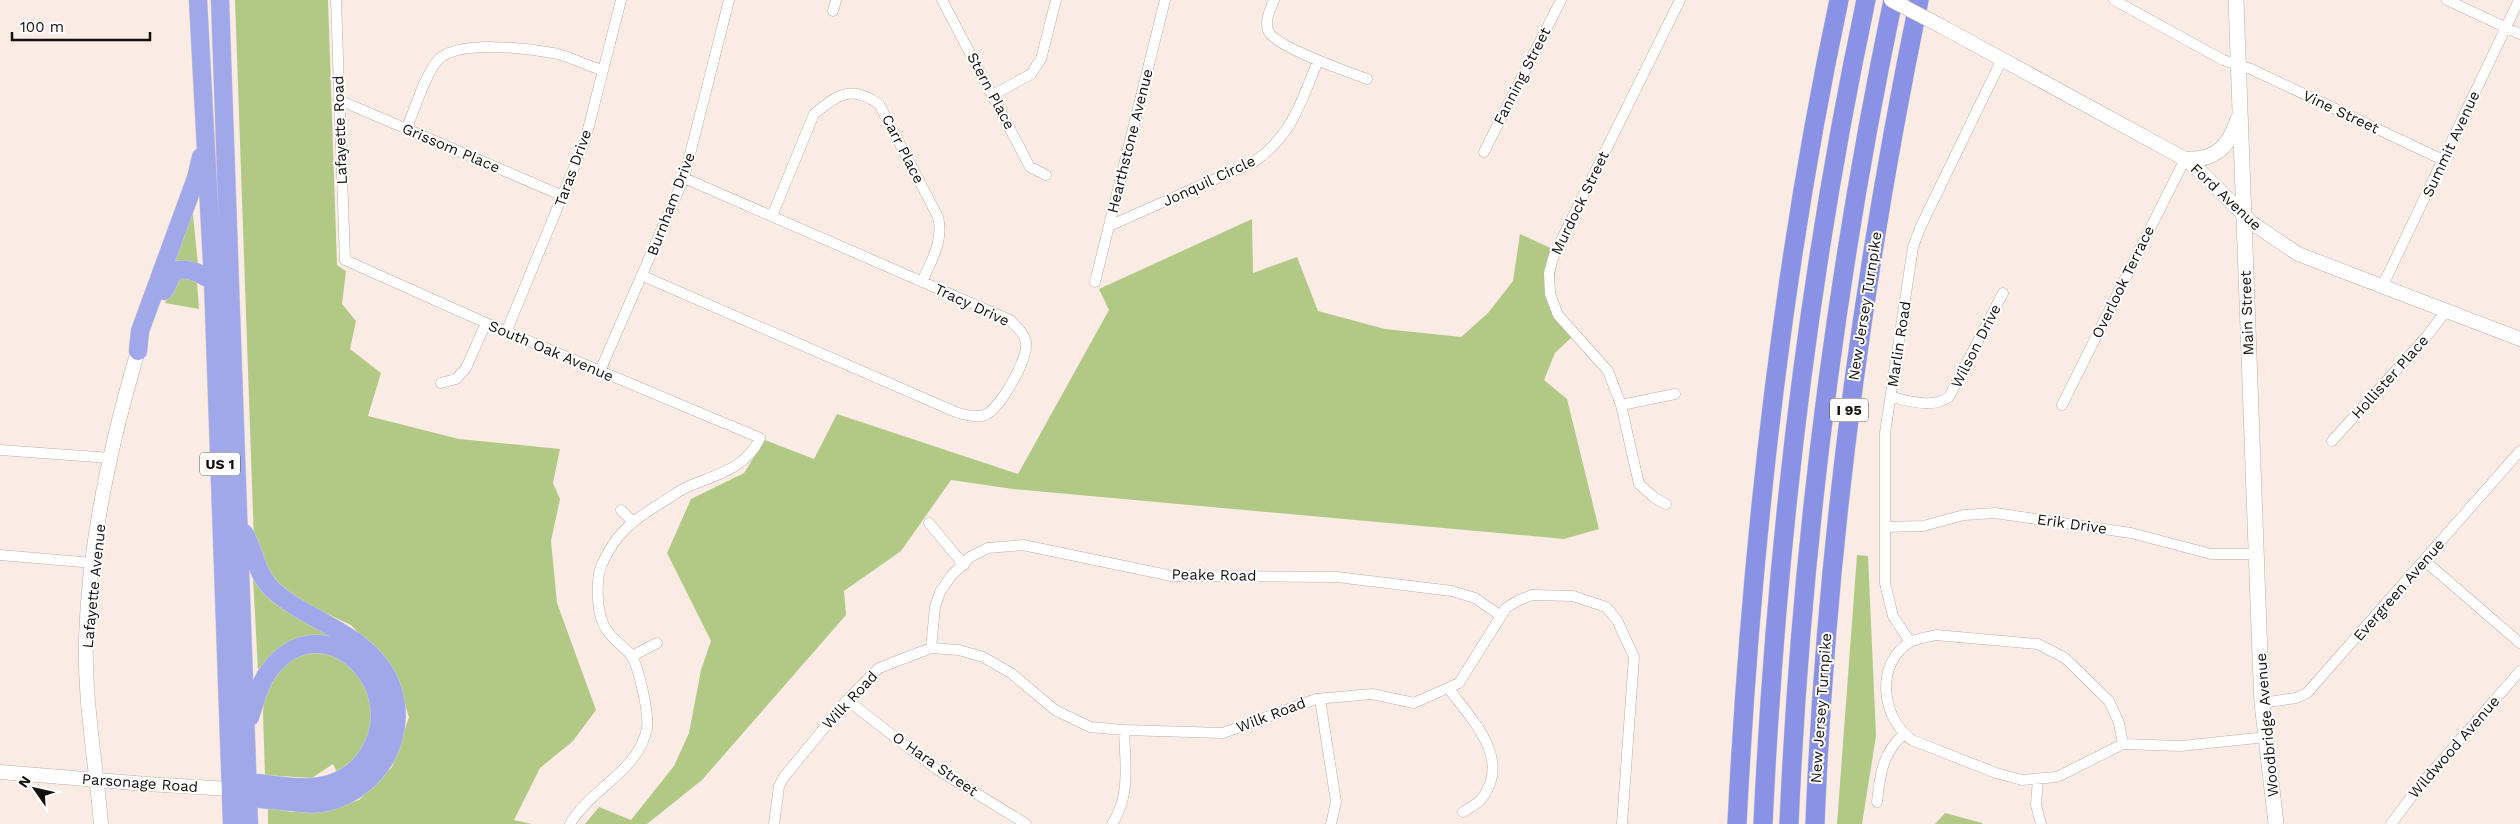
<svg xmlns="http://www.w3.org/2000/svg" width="2520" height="824" font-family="'Work Sans',sans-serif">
<rect width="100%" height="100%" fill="#faece5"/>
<path fill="#b1c985" d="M235,0H328L337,265L346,271L342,304L356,321L350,349L381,373L368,416L459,439L560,449L553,483L560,499L551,541L557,603L596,710L573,741L540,768L514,820L532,824H268V808L292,812H325L359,800L392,767L409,717L393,668L351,625L304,603L282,589L259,565L254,542Z
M192,204L198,265L185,261H171Z
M1252,219L1253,273L1297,257L1318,311L1385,329L1461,337L1488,313L1513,281L1520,234L1557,251L1553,301L1576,333L1555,353L1544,380L1567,399L1599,529L1564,539L1013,489L951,480L901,551L844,591L846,615L702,780L647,824H585L599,807L631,820L674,766L689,733L701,670L711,641L667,553L691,499L744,473L765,440L814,459L837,414L1018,474L1109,310L1099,289Z
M184,276L197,283L199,309L165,303L173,284Z
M1857,555L1868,556L1876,736L1862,824H1837Z
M253,577L347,645L323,640L261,673L258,671Z
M318,649L339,656L356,668L372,700L371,736L360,755L337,772L333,764L312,778L265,775L263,713L264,699L270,679L296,655Z
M1945,813L1982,823L1983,824H1935Z"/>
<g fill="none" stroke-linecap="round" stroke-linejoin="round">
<defs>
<path id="minor" d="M336,0L345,260L486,323L760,438C746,469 715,475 687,487C678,491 670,498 661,503C633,520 616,533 602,564C595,581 596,619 609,633C615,641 624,647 630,654C639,665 649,714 647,728C639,771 591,788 570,824
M942,0L1030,167L1046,175
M1274,0C1270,10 1265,19 1268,30C1272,46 1349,72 1367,79
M2114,0L2223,60L2251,69L2443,160
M2447,0L2520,34
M833,11L836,0
M993,95L1031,74L1041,59L1056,0
M339,100L563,196
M406,129C415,110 424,76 438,60C457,40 526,48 553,53C570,56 586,66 603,70
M1484,152L1561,0
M772,216L814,114C838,94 851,85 879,104L938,217C944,241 931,261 922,282
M1109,226L1254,162C1294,133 1300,103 1318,61
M643,276L958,413C967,415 976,418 985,415C1000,409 1029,358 1026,342C1024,333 1017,327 1010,320L684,178
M1095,282L1165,0
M2382,287L2519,0
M507,330L585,141L621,0
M600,371L684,178L729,0
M441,383L456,379L466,368L486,323
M1891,397C1911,401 1931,409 1949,397L2003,293
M1621,405L1675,394
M2062,405L2185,159
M2332,441L2427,336L2446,311
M0,450L111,458
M1666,504L1655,498L1639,484L1621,405L1608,371L1558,315L1550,294L1549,273L1554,255L1680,0
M621,510L632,521
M929,523L964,565
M1885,527L1923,526L1964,515L1995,513L2131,533L2211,554H2257
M0,555L94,563
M2425,561L2520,643
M1910,642L1893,616L1885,583V433L1913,247L1920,228L2002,59
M931,648L935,607L940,592L951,576L970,557L988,548L1023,545L1172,576L1337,577L1452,591L1475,598L1501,616
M632,656L657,643
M1449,689C1472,720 1512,759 1482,798C1478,804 1469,808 1463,812
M1320,699L1336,802L1331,824
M847,700L935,768L1026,824
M2262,703L2296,698L2307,693L2520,451
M2123,744L2119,723L2109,701L2065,658L2038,644L1936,635C1928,637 1918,638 1910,642C1874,664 1882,719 1912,740L1996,773L2022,780L2057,777L2123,744L2181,746L2267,737
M2038,779L2036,805L2041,824
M1877,802C1880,775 1882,753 1904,734
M774,824L779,786L784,777L847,700L879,668L931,648L959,650L983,657L1011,673L1055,710L1090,727L1124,730L1223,733L1316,699L1372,694L1414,703L1459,683L1506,608L1519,600L1532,595L1573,596L1606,607L1617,620L1634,657L1622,824
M1112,824C1131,796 1125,762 1124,730
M2391,824L2418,788L2520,671"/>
<path id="tertiary" d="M1941,26L2185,159L2201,172L2252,223L2298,254L2520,339
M0,772L147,784L231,789L240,785
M101,824C96,764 84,699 86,638C89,543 111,442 138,351"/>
<path id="secondary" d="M2236,0L2260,657L2262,703L2276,824
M2185,159C2215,161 2229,147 2238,119"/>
<path id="trunk" d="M198,0L213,281L232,824
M220,0L249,824
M164,291L174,271C189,266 200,274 213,281
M138,351L140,331L196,178L201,157
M248,782C271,784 298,790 320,786C337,784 355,773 365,759C416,689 323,598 269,671C259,684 255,702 250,717
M238,792C252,799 266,800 282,801C297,802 312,806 327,802C381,789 413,730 388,678C365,632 307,622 272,589C255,573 256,552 244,533"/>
<path id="motorway" d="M1737,824C1751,547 1781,272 1839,0
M1763,824C1776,547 1808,272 1866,0
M1789,824C1801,545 1836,274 1893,0
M1815,824C1826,547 1863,272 1919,0"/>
</defs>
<use href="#minor" stroke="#bcaea8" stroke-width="11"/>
<use href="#tertiary" stroke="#bcaea8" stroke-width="15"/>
<use href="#secondary" stroke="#bcaea8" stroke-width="16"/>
<use href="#trunk" stroke="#d0cfcf" stroke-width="19"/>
<use href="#motorway" stroke="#d0cfcf" stroke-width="20"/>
<use href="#minor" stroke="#fff" stroke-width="10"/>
<use href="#tertiary" stroke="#fff" stroke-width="14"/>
<use href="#secondary" stroke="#fff" stroke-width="15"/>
<use href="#trunk" stroke="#a0a8ea" stroke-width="18"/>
<use href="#motorway" stroke="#8992e4" stroke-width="19"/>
<defs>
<path id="tertiary-bridge" d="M1891,0L1941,26"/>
</defs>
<use href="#tertiary-bridge" stroke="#bcaea8" stroke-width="15" stroke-linecap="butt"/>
<use href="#tertiary-bridge" stroke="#fff" stroke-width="14"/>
</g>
<g text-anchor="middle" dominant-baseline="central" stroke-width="4" stroke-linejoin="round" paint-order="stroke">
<g fill="#fff" stroke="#5a5756" stroke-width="1">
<rect x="1830" y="398.5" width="38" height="23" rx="4"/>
<rect x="200" y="452.5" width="40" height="23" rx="4"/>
</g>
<g font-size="14" font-weight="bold" fill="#140f0d">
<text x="1849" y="410">I 95</text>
<text x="220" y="464">US 1</text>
</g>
<g font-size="15" fill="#140f0d" stroke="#fff">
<text transform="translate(1522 76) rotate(-63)">Fanning Street</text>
<text transform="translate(991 91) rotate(62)">Stern Place</text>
<text transform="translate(2341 112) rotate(25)">Vine Street</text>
<text transform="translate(340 130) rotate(-92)">Lafayette Road</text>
<text transform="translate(1130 141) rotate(-76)">Hearthstone Avenue</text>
<text transform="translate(2451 144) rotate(-65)">Summit Avenue</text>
<text transform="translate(451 148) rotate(23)">Grissom Place</text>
<text transform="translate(903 149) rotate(63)">Carr Place</text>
<text transform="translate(573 168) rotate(-70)">Taras Drive</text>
<text transform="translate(1209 181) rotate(-25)">Jonquil Circle</text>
<text transform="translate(2226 197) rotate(43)">Ford Avenue</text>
<text transform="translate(1580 203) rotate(-64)">Murdock Street</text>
<text transform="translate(671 204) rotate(-69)">Burnham Drive</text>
<text transform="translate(2123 282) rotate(-64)">Overlook Terrace</text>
<text transform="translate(972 305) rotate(25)">Tracy Drive</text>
<text transform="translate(1865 306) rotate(-81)">New Jersey Turnpike</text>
<text transform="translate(2247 313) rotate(-92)">Main Street</text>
<text transform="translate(1899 344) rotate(-81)">Marlin Road</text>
<text transform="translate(1976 346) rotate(-63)">Wilson Drive</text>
<text transform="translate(551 351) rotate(23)">South Oak Avenue</text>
<text transform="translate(2390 377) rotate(-48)">Hollister Place</text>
<text transform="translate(2072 524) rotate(8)">Erik Drive</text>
<text transform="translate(1214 575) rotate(1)">Peake Road</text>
<text transform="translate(94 586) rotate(-84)">Lafayette Avenue</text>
<text transform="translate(2399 590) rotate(-49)">Evergreen Avenue</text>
<text transform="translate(850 700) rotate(-47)">Wilk Road</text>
<text transform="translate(1821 708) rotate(-86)">New Jersey Turnpike</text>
<text transform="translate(1271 715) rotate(-21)">Wilk Road</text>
<text transform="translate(2267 725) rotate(-95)">Woodbridge Avenue</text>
<text transform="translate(2454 747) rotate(-49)">Wildwood Avenue</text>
<text transform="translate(935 764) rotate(35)">O Hara Street</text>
<text transform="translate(140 783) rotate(4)">Parsonage Road</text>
</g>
</g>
<g transform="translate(35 789) rotate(304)" stroke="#ffffff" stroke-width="4" paint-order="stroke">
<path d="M0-4L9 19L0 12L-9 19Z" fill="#140f0d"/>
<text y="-8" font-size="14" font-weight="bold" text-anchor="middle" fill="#140f0d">N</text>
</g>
<path d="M12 32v8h138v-8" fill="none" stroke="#140f0d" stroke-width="2.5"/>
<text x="20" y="32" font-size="15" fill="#140f0d" stroke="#ffffff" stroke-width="4" paint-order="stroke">100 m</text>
</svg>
